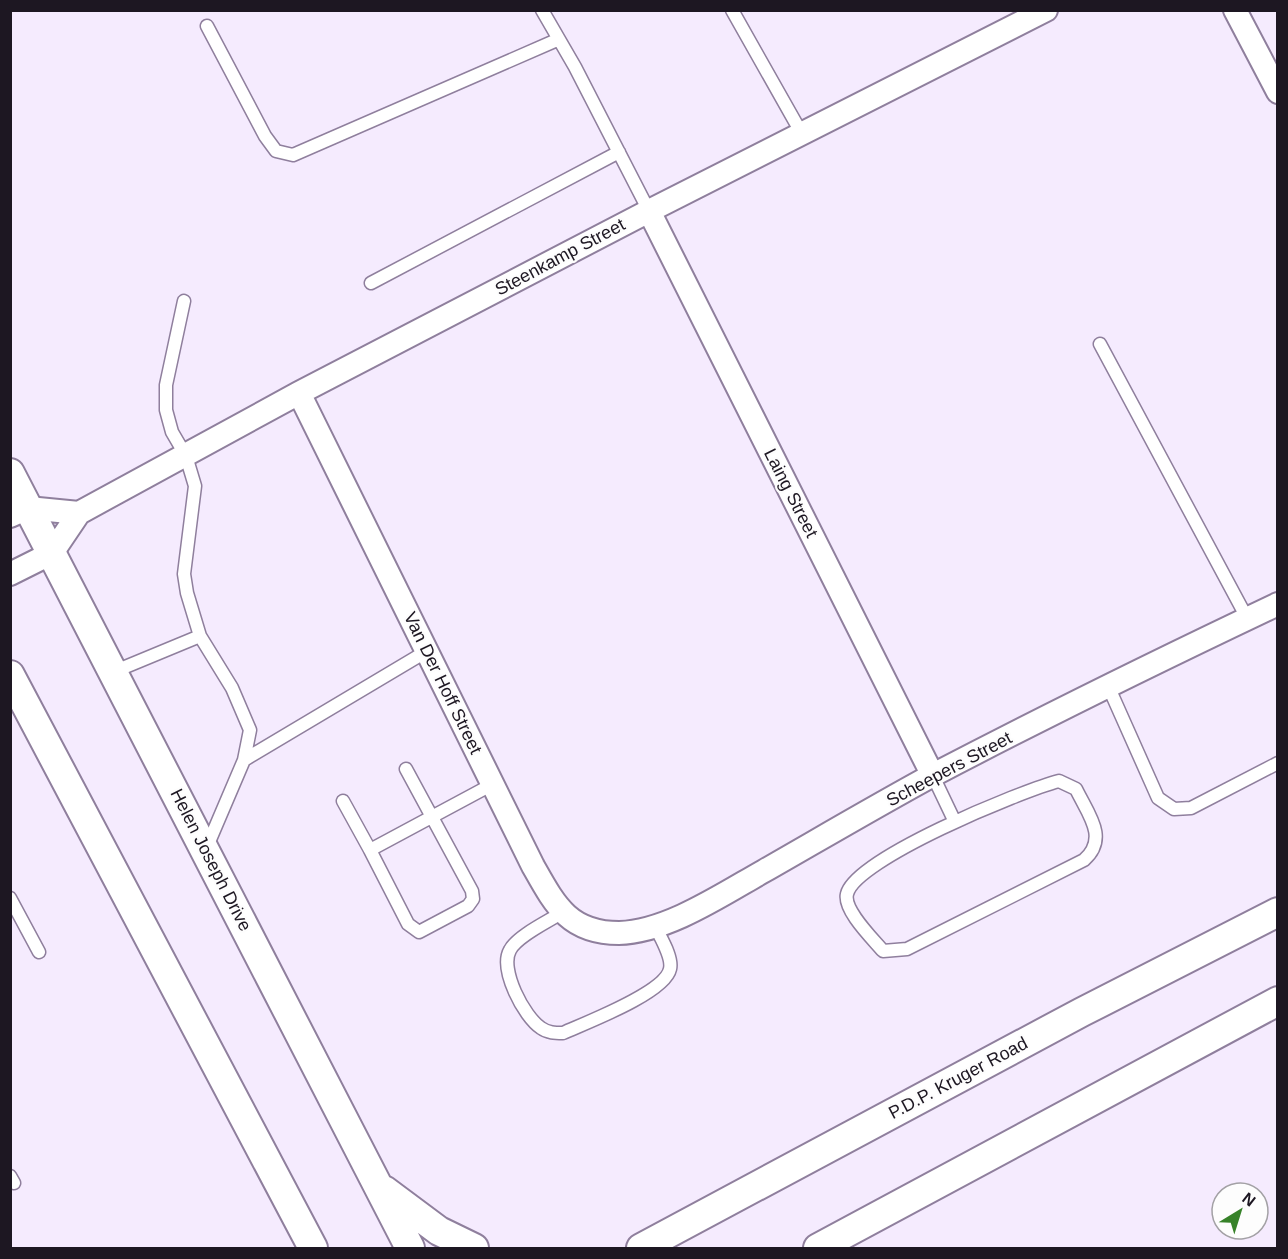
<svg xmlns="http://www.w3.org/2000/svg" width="1288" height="1259" font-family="Arial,sans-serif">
<rect width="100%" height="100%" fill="#f5ebfe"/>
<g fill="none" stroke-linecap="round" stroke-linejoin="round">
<defs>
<path id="service" d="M542,10L575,67L649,211
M732,10L802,134
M207,26L265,136L276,151L293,155L557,40
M371,283L619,152
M184,301L166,385V410L172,432L186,456L195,486L184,574L187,593L200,636L232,688L250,730L244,760L206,849
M1100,344L1247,618
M113,672L200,636
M1109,688L1158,798L1174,809L1191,808L1278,763
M244,760L427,651
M406,769L472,891L473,899L468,906L419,932L408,924L370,850L493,784
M933,776L954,820
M1059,781L1076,789C1088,814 1109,838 1084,860L907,949L883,951C873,939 843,910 847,894C855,859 1021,791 1059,781Z
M343,801L370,850
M10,898L39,952
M563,912C549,921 517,936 510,950C499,969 524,1017 541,1028C548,1033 555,1033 563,1033C585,1023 665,993 670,969C673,957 660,937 655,926
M10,1176L14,1183"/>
<path id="minor" d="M1235,10L1278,92
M649,211L933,776
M299,393L533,866C555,905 569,933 619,933C667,932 723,894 764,871C820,839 876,806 933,775C1046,716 1162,659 1278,604
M10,516L28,508L79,513
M10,574L52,553L79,513L299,393L649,211L1046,10"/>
<path id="tertiary" d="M10,473L410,1248
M10,675L313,1248
M384,1190L439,1231L474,1248
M641,1248L1082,1012L1278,912
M818,1248L1278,1001"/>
</defs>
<use href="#service" stroke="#8f7f9d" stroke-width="15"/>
<use href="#minor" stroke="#8f7f9d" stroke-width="26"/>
<use href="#tertiary" stroke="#8f7f9d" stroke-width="32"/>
<use href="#service" stroke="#fff" stroke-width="12"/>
<use href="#minor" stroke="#fff" stroke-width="22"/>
<use href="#tertiary" stroke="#fff" stroke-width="28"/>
</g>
<g text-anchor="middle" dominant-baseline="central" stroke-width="4.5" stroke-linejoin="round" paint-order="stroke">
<g font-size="18" fill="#1d1722" stroke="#fdfdfd">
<text transform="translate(560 257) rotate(-28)">Steenkamp Street</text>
<text transform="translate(791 493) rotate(63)">Laing Street</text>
<text transform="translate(443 683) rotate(64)">Van Der Hoff Street</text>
<text transform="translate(949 769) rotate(-28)">Scheepers Street</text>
<text transform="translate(211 860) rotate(63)">Helen Joseph Drive</text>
<text transform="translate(958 1078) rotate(-28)">P.D.P. Kruger Road</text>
</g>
</g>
<rect width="1288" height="1259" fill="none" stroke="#1d1722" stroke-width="24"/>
<g transform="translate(1240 1211) rotate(38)"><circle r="28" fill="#fdfdfd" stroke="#a3a1a5" stroke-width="1.5"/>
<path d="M0-4.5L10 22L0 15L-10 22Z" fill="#378229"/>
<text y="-9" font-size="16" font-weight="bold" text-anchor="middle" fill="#1d1722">N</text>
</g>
</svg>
